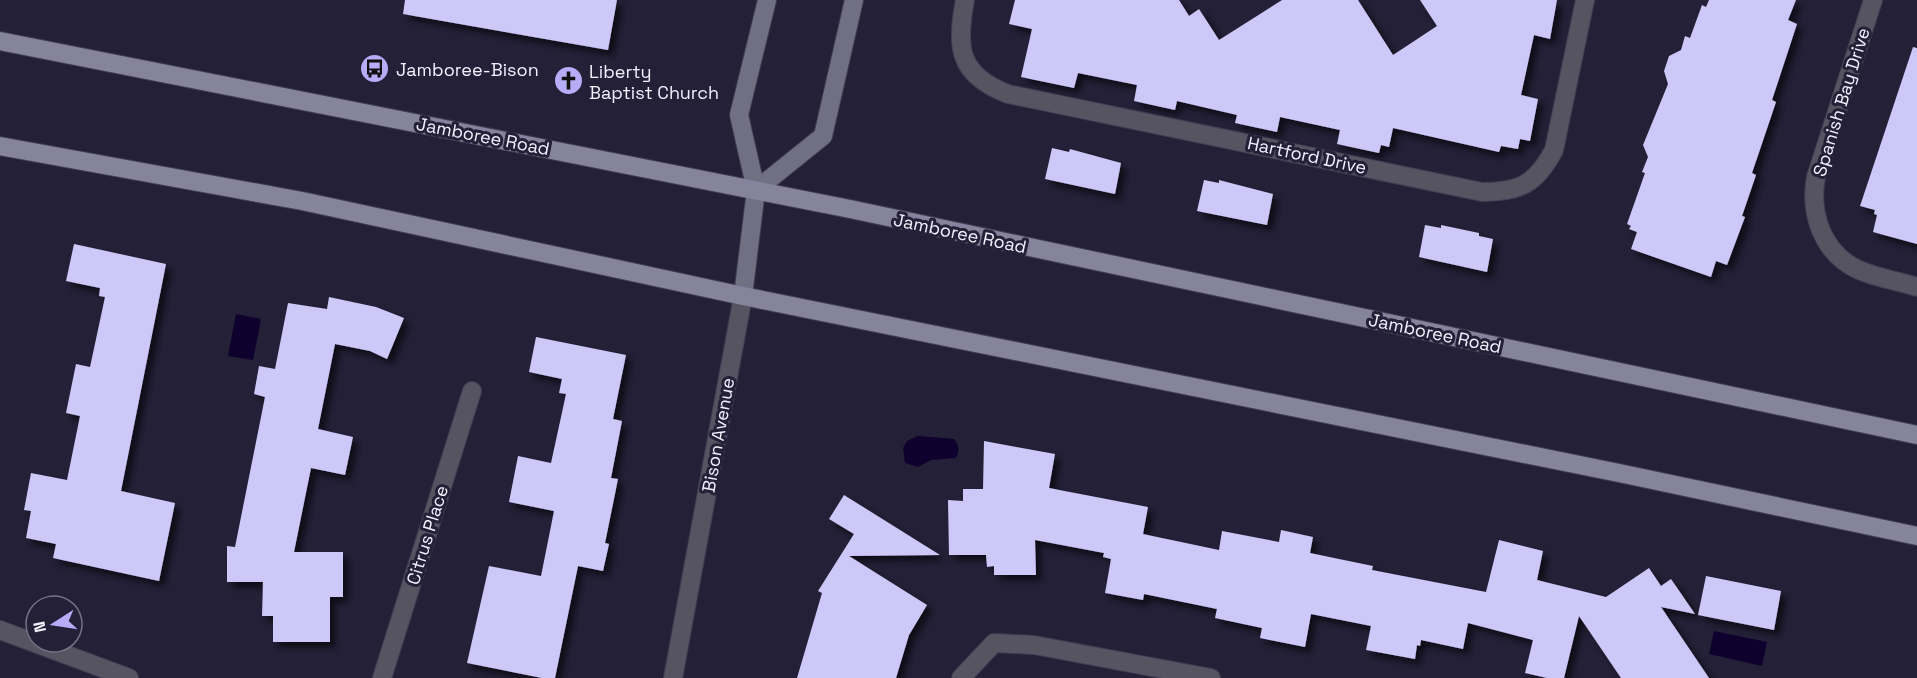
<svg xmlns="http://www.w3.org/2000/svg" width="1917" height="678" font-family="'Space Grotesk',sans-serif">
<defs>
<filter id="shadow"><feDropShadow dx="5.5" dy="5.5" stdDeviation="3" flood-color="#0009"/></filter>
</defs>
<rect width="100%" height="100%" fill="#232037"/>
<path fill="#0f012d" d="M236,314L261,319L253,360L228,356Z
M918,436L954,439C959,446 960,450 956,458L931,460L918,467L905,463L903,448L907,441Z
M1714,631L1767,642L1762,666L1709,654Z"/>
<path fill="#cdc8f8" filter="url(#shadow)" d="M405,0H617L608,50L403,14Z
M1015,0H1179L1189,16L1199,9L1219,40L1282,0H1358L1393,55L1437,26L1420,0H1557L1550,39L1534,35L1521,95L1538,99L1530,141L1520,139L1518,149L1501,146L1499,152L1393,128L1389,147L1381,145L1379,153L1337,144L1340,130L1280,117L1277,132L1235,123L1237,115L1177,101L1175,110L1134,101L1137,85L1078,73L1074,88L1021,77L1032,29L1009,24Z
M1709,0H1796L1788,20L1797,24L1772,100L1776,102L1752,173L1756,175L1742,216L1745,217L1727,265L1716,261L1711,277L1631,249L1637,232L1629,229L1631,226L1627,224L1645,173L1642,172L1648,157L1643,145L1668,84L1664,71L1669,56L1681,50L1685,36L1690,38L1702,5L1706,7Z
M1913,47L1917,48V244L1873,232L1877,215L1874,214L1875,210L1860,206Z
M1052,148L1069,152L1070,149L1121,163L1115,194L1045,179Z
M1204,180L1219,183V180L1273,194L1267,225L1197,211Z
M1425,225L1441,228V225L1479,233V236L1493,239L1487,272L1419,257Z
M74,244L166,264L121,491L175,503L159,581L53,558L56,544L26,538L31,511L24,510L31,473L67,480L80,416L66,413L76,364L90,367L105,297L99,296L100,288L66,281Z
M329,297L376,307L404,318L387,359L370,351L335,344L318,429L353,437L345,475L311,468L294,552H343V597H330V642H273V616H262L263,582H227V546L235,547L265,397L254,394L259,366L275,369L288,303L327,309Z
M536,337L626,355L613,419L622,421L611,478L618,479L605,543L609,544L603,571L578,566L555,678H542L467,663L489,566L541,576L554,511L509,502L518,456L551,463L566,394L559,393L562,379L529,372Z
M984,441L1055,454L1049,488L1148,507L1143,534L1219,550L1222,531L1279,542L1281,530L1313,537L1310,553L1373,566L1372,570L1486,592L1499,540L1543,551L1537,580L1606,597L1649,568L1661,586L1671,579L1695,614L1661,607L1709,678H1621L1579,616L1564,678H1547L1525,673L1533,640L1468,623L1463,649L1421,640L1420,646L1417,645L1415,659L1366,650L1371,626L1311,614L1305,647L1260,638L1262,628L1215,618L1217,609L1144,594L1143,600L1105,593L1111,559L1103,557L1104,553L1035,540L1036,575H994V566L987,567L986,555H949L948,500L963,501V489H983Z
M844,495L940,555L849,556L927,605L909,635L896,678H797L822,593L818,591L854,534L829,519Z
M1706,576L1781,591L1774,630L1698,615Z"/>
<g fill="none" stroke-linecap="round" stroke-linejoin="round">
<defs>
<path id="minor" d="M965,0C956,47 958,75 1008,94L1482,192C1520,192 1536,184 1554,150L1585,0
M1873,0L1816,177C1809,214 1823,254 1859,270C1877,278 1898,281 1917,287
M0,630L129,678
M382,678L472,391
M961,678L994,643L1034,645L1211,678"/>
<path id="tertiary" d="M673,678L743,296"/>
<path id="secondary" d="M756,190L823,136L854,0
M743,296L756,190L739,115L767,0"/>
<path id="primary" d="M0,41L850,209L1917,435
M0,146L302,201L743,296L1619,473L1917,536"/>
</defs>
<use href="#minor" stroke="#403d53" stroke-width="20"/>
<use href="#tertiary" stroke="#403d53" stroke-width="20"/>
<use href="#secondary" stroke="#403d53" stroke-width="20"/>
<use href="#primary" stroke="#403d53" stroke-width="20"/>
<use href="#minor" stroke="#555460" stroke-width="18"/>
<use href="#tertiary" stroke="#555460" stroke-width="18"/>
<use href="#secondary" stroke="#716f82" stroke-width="18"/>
<use href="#primary" stroke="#86849d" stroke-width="18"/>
</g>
<defs>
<symbol id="bus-disc" viewBox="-11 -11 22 22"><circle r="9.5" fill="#b6acf8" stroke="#232037"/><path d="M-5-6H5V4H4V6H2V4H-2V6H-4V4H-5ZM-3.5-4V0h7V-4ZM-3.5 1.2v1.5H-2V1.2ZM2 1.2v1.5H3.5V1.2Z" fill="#111"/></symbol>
<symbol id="church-disc" viewBox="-11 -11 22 22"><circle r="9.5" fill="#b6acf8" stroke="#232037"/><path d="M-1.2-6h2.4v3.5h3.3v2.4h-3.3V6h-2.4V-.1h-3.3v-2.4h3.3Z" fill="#111"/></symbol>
</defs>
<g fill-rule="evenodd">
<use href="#bus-disc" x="358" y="52" width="33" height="33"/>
<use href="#church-disc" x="552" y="64" width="33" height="33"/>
</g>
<g text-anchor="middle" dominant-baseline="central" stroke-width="6" stroke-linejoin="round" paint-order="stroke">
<g font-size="18" fill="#f1f0fd" stroke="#232037" text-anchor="start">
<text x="396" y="69">Jamboree-Bison</text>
<text x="589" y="71">Liberty<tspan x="589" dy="21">Baptist Church</tspan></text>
</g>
<g font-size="18" fill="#f1f0fd" stroke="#232037">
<text transform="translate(1841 102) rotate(-73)">Spanish Bay Drive</text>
<text transform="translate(483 136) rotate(11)">Jamboree Road</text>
<text transform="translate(1307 155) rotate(12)">Hartford Drive</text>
<text transform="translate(960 233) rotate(12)">Jamboree Road</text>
<text transform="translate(1435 333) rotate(12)">Jamboree Road</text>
<text transform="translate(718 435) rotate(-80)">Bison Avenue</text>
<text transform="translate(427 535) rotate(-73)">Citrus Place</text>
</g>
</g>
<g transform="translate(54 624) rotate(258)"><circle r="28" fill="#232037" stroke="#757386" stroke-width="1.5"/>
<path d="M0-4.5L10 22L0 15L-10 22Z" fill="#b6acf8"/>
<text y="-9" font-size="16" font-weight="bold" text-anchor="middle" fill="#f1f0fd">N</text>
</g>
</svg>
